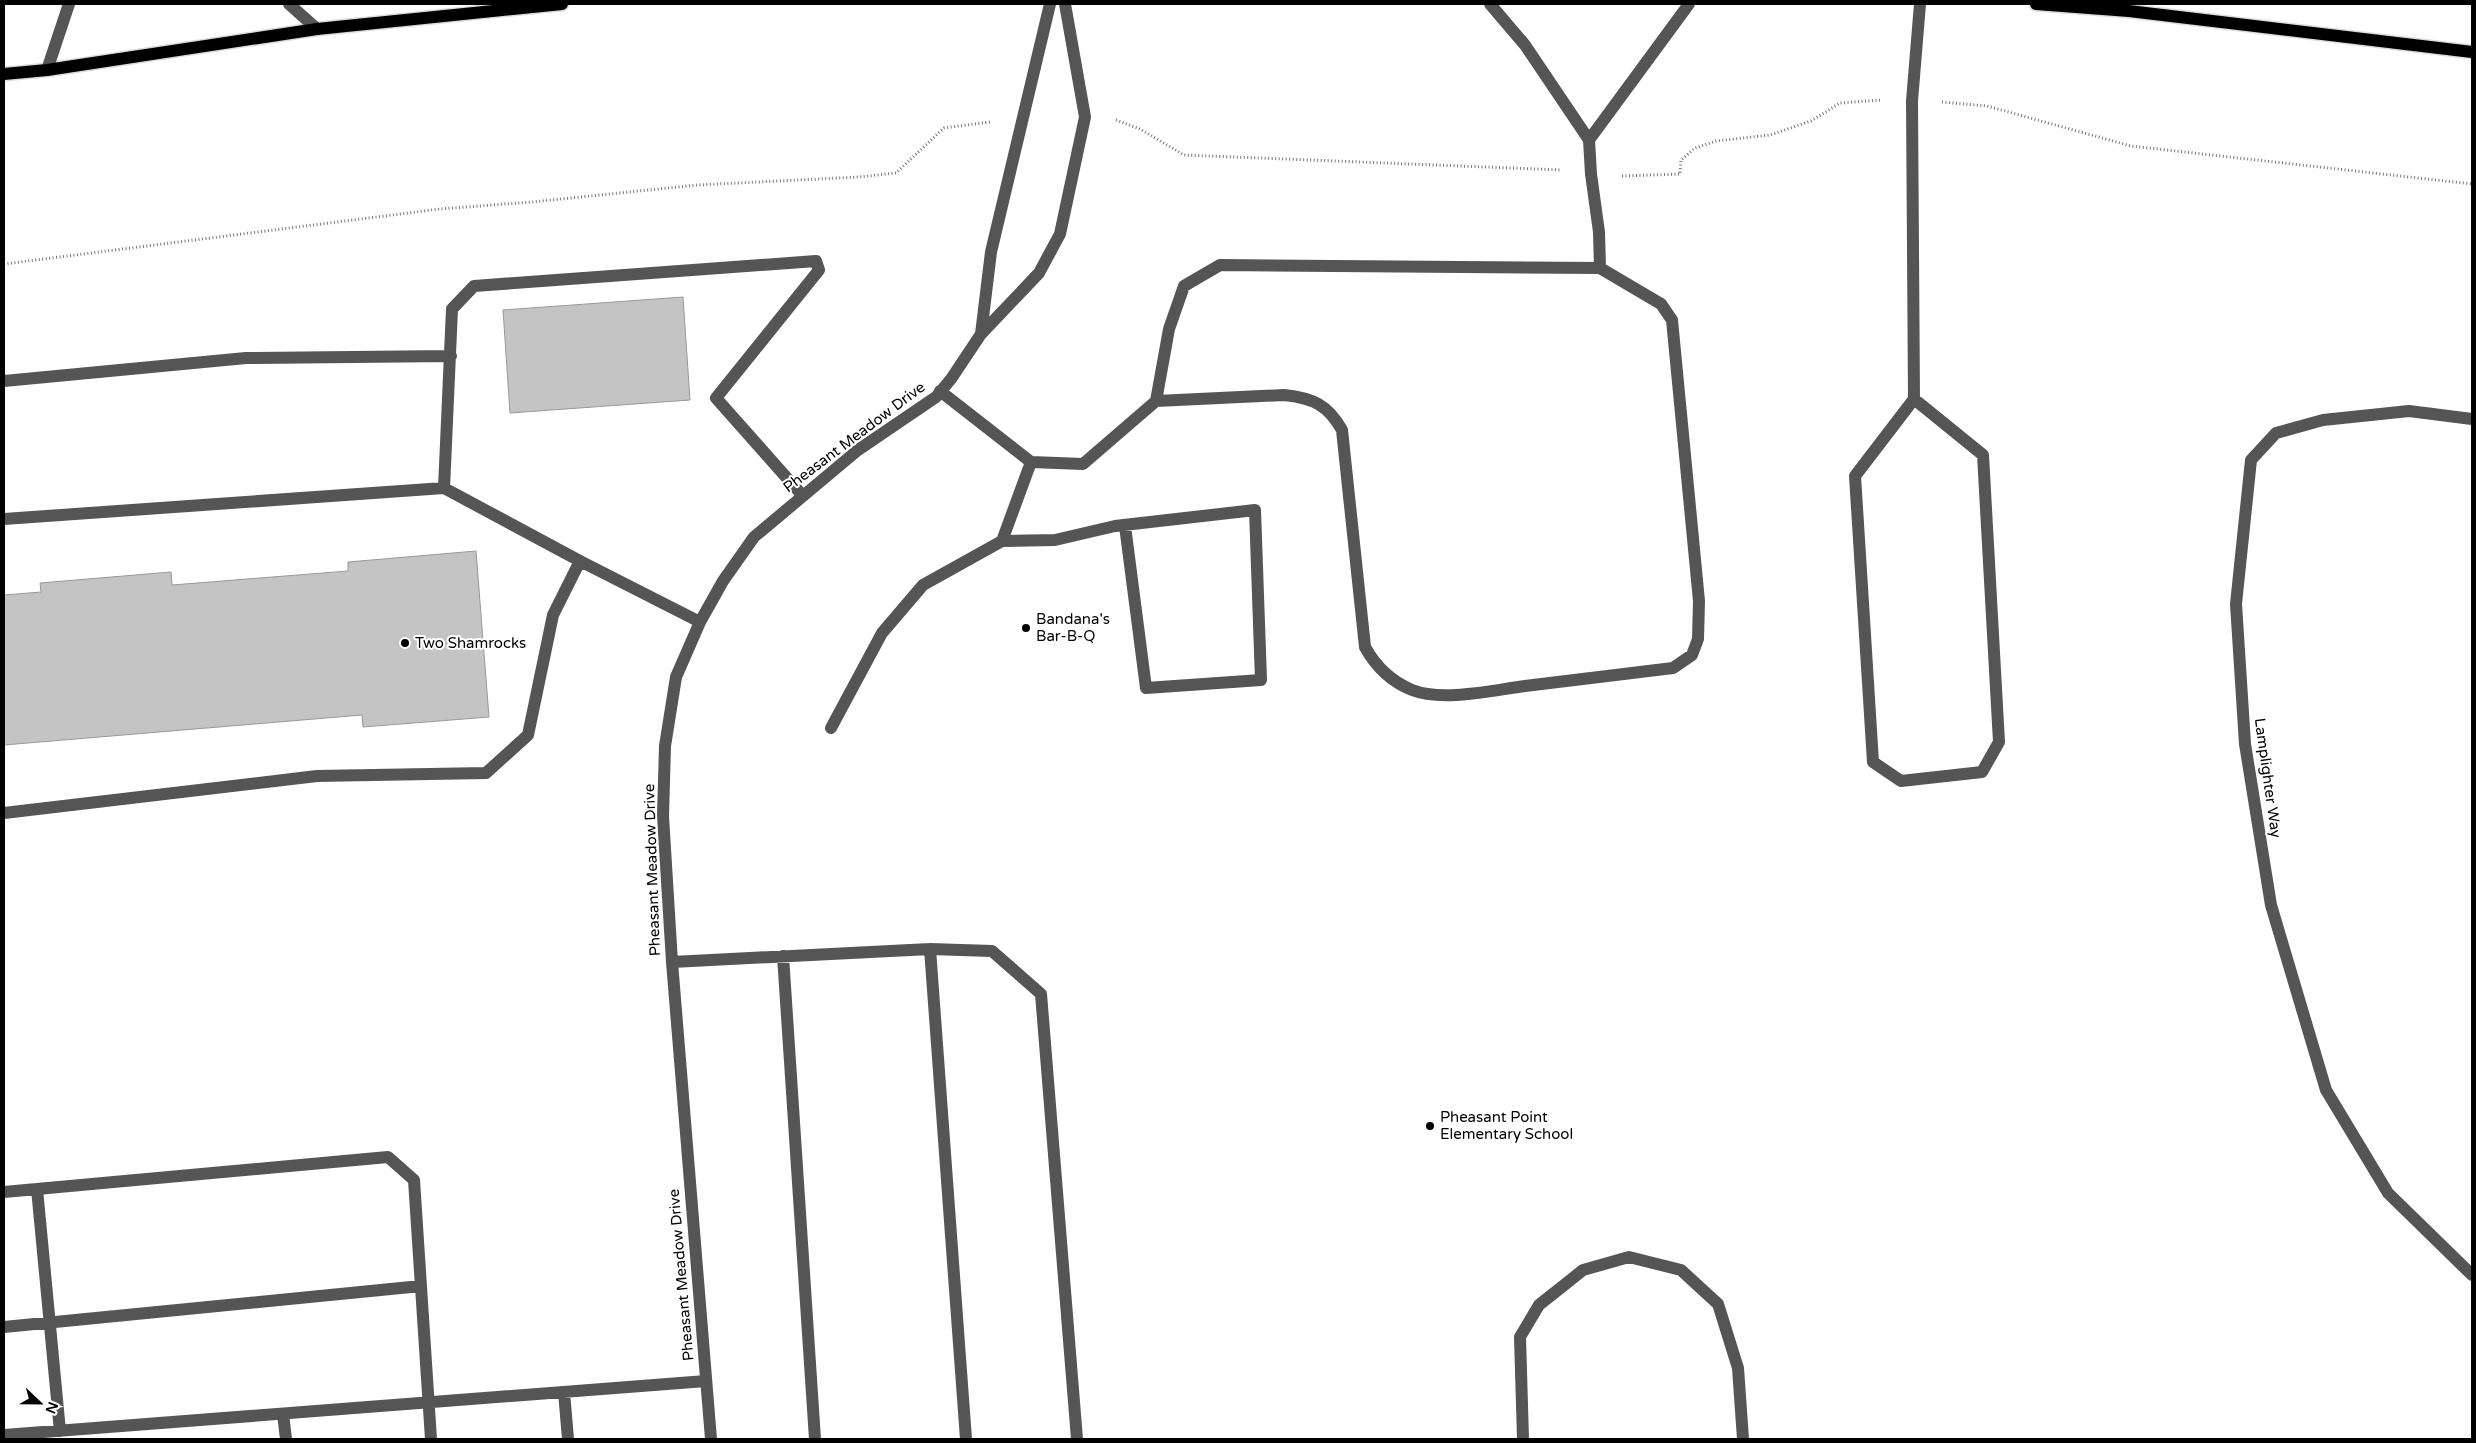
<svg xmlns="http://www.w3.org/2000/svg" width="2476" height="1443" font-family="'Varela Round',sans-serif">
<rect width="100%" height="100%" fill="#fff"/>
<path fill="#c4c4c4" stroke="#999" d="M683,297L690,400L510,413L503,310Z
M476,551L489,717L363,727L362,715L4,745V595L41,592L40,583L171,572L172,585L348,571V562Z"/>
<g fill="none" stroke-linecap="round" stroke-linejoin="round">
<defs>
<path id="major" d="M2036,4L2129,11L2472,52
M4,74L47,70L317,29L562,4"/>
</defs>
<use href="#major" stroke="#dbdbdb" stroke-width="15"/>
<path stroke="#777" stroke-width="3" stroke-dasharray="1 2.5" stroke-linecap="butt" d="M1942,102L1987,106L2131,146L2472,184
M1116,120L1140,129L1184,155L1561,170
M1622,176L1680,174L1681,160L1695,148L1716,141L1770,135L1811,121L1840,103L1881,100
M4,264L440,209L532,202L697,185L859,177L896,173L944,128L990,122"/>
<path stroke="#555" stroke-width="12" d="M289,4L317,29
M1490,4L1525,45L1589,140L1591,174L1599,232L1600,268
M47,70L69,4
M1589,140L1689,4
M981,334L991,252L1050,4
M4,381L246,358L451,356
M940,391L1031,462
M1914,399L1983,455L1999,742L1982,772L1901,781L1873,762L1855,476L1914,399L1912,101L1920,4
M2472,419L2409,411L2323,420L2276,433L2251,460L2236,604L2245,744L2271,905L2326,1090L2388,1193L2472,1275
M4,519L444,488
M1125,526L1146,688L1261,680L1255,510L1115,526L1055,540L1002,541L1031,462L1083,464L1156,401L1284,395C1313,398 1328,405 1342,430L1365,647C1376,667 1390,681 1412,690C1443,702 1493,690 1525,686C1574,680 1624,674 1673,668L1692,655L1698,639L1699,601L1672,320L1661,304L1600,268L1220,265L1184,286L1169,329L1156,401
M580,561L444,488L452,309L474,286L816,261L819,270L716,398L802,495
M831,728L882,633L923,585L1002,541
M4,813L317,776L486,773L528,735L553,615L580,561L700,622
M930,949L966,1439
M783,956L815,1439
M672,962L930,949L992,951L1041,994L1077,1439
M4,1192L37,1189
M4,1327L421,1286
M564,1392L568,1439
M283,1414L286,1439
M60,1431L37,1189L388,1157L414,1180L431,1439
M4,1435L706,1381
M711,1439L672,962L663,816L665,746L676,677L700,622L723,581L754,537L858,450L936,397L951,379L981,334L1039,273L1060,234L1085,117L1065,4
M1523,1439L1520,1337L1539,1305L1583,1270L1629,1257L1681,1270L1718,1304L1738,1368L1743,1439"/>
<use href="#major" stroke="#000" stroke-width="12"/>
</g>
<g fill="#000" stroke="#fff" stroke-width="2">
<circle cx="1026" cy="628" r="5"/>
<circle cx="405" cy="643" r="5"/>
<circle cx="1430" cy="1126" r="5"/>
</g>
<g text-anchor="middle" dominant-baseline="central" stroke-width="4" stroke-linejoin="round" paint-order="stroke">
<g font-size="15" fill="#000" stroke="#fff">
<text transform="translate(854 437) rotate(-37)">Pheasant Meadow Drive</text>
<text transform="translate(2268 778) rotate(82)">Lamplighter Way</text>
<text transform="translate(652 870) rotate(-92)">Pheasant Meadow Drive</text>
<text transform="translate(681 1275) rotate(-95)">Pheasant Meadow Drive</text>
</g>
<g font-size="15" fill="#000" stroke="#fff" text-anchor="start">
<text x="1036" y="619">Bandana's<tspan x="1036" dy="17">Bar-B-Q</tspan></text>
<text x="415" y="643">Two Shamrocks</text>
<text x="1440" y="1117">Pheasant Point<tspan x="1440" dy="17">Elementary School</tspan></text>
</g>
</g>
<rect width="2476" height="1443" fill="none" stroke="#000000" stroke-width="10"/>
<g transform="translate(40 1403) rotate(112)" stroke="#ffffff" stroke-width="4" paint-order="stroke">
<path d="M0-4L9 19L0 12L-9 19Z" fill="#000000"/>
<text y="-8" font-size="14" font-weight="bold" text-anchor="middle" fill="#000000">N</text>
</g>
</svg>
